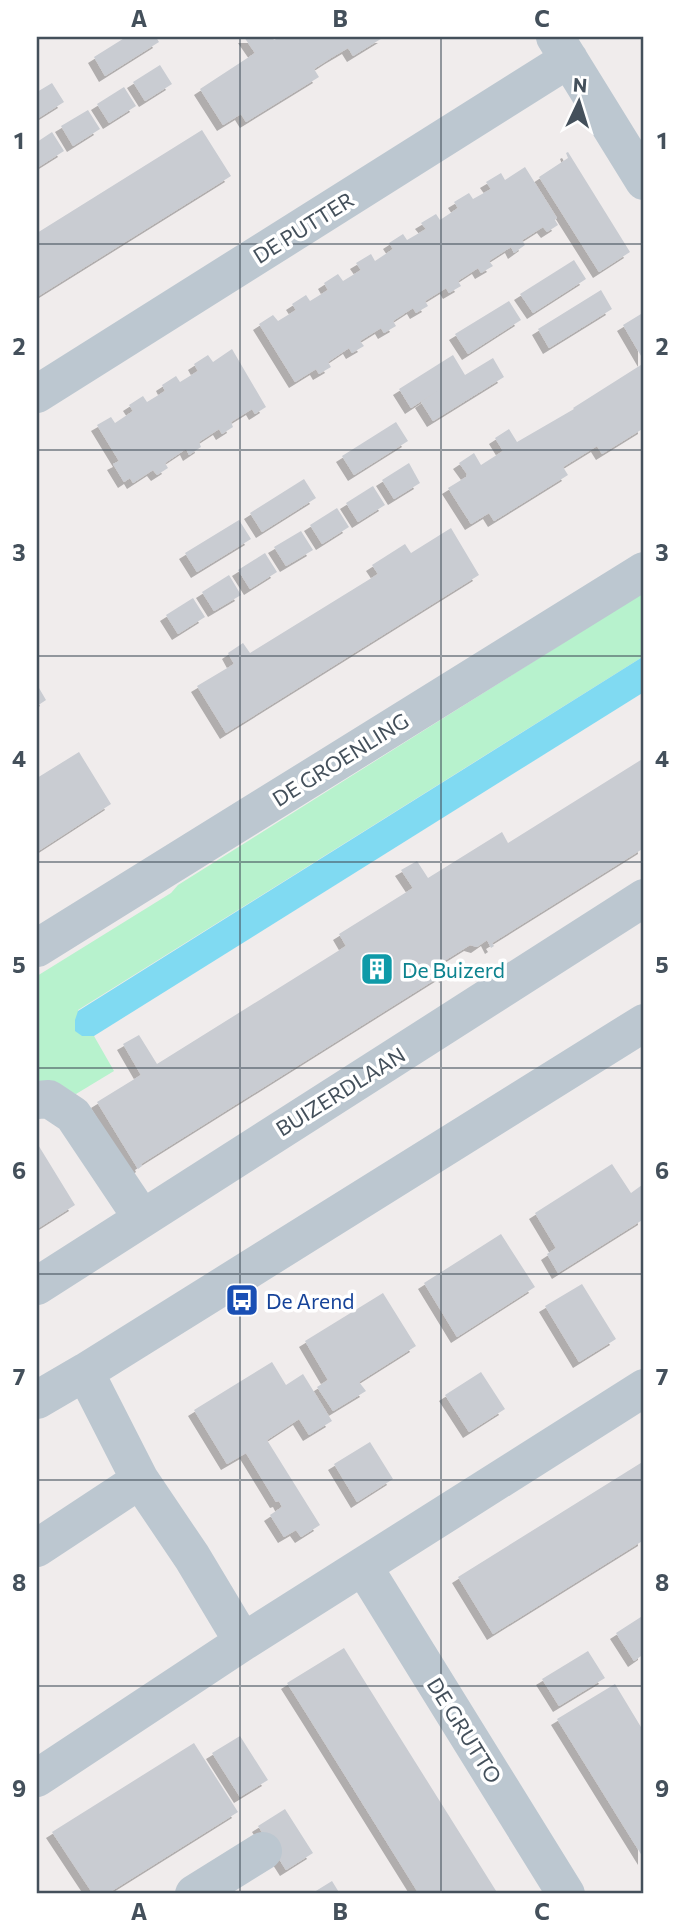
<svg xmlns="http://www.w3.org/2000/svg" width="681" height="1931" font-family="Commissioner,sans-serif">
<defs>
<filter id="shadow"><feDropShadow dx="-6" dy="6" stdDeviation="0" flood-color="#0004"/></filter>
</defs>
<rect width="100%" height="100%" fill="#f0ecec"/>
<path fill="#b7f2cd" d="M644,592V656L78,1010L82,1036H94L114,1071L76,1094L37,1084V976L171,893L178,885Z"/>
<path fill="#80daf2" d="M644,656V692L94,1036H82L75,1031V1020L78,1011Z"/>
<path fill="#c9ccd2" filter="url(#shadow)" d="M126,37H156L159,42L105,76L94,57Z
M244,37H272L274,40L280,37H384L353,56L348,48L331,58L314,69L319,77L246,122L241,114L223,125L200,89L255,53Z
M160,65L172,84L145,101L133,82Z
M52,83L64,102L37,119V92Z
M124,87L136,106L109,123L97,104Z
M88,110L100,129L73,146L61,126Z
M202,130L231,176L37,297V233Z
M52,132L64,151L37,168V142Z
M568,152L630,252L599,272L539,177L568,158L566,153Z
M525,167L557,218L555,220L558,225L547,232L543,227L524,239L522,240L525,245L514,253L511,247L489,261L493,266L481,273L478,268L458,281L461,286L449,293L446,288L425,301L428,306L416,313L413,308L393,321L396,326L384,333L381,328L360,341L364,346L352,353L349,348L328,362L331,367L319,374L316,369L295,382L259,324L273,315L278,321L296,310L292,304L306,295L310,301L328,290L324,283L338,274L343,281L361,270L356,263L371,254L375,261L393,249L389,243L403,234L407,240L426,229L421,223L436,214L440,220L458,208L454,202L469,193L473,199L491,189L486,182L501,173L505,180Z
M574,260L586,279L533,313L520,294Z
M601,290L612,309L549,348L538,329Z
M509,301L521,320L468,354L455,334Z
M641,314L644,320V361L623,325Z
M232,349L266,407L255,414L252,409L231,422L233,427L222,434L219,429L199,442L201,447L189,455L186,449L165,463L168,468L157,475L153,470L133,483L130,478L124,482L113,464L119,461L97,425L111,417L115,423L133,411L129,405L143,396L147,402L165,391L162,385L176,376L180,382L198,371L194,364L208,355L213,362Z
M453,355L465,375L493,358L504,377L433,421L421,402L437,391L411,408L399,389Z
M644,363V428L602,454L597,446L563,467L568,475L494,521L489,513L471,524L448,488L466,477L467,474L459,463L474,453L481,465L503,451L495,438L509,429L517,442L574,409L573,408Z
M396,422L408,441L354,475L342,456Z
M409,463L420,483L394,499L382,480Z
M304,479L316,498L262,532L250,513Z
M373,486L385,505L358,522L346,503Z
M337,508L349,527L322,544L310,525Z
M239,520L251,539L197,572L185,553Z
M451,528L479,575L226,733L197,686L234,664L228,653L243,643L250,653L378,574L372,565L405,544L411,553Z
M301,531L313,550L286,566L274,547Z
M265,553L277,572L250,589L238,570Z
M229,575L241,595L214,611L202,592Z
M193,598L205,617L178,634L166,615Z
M39,688L46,700L37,706V690Z
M79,752L111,804L37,852V778Z
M644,758V848L492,943L494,946L491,948L487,940L477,947L470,945L441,963L448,975L445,977L444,974L141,1164L142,1166L138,1169L97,1102L141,1075L123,1044L139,1035L157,1064L346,946L339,934L413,888L401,870L417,861L428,878L502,832L508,843Z
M37,1143L75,1205L37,1229Z
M612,1164L631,1193L642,1185L644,1189V1219L558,1273L547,1254L556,1248L535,1213Z
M501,1234L535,1287L457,1337L424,1283Z
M582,1284L616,1339L579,1362L545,1306Z
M383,1293L416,1346L359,1382L366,1391L333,1411L317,1387L328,1380L305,1341Z
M272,1362L286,1385L303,1374L332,1421L309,1435L299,1419L267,1440L320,1525L301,1537L296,1530L284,1537L270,1515L282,1507L279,1501L276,1502L246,1453L227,1464L194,1410Z
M481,1372L505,1409L469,1432L445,1395Z
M370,1442L393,1479L357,1502L334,1464Z
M644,1461V1540L493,1634L458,1577Z
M644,1615V1654L634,1661L616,1633Z
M344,1648L367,1685L498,1894H419L311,1721L287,1683Z
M588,1651L605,1678L559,1706L542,1679Z
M615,1684L644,1732V1859L557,1719Z
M240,1736L268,1780L240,1797L212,1753Z
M194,1743L238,1812L107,1894H93L52,1832Z
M285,1809L313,1853L286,1870L258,1826Z
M332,1881L340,1894H311Z"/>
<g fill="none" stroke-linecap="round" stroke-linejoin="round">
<path stroke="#bcc7d0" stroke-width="38" d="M555,37L644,181
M37,394L569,59
M37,948L644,571
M37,1100L49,1099L73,1115L142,1218
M37,1286L644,898
M85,1372L140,1480L192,1557L243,1642
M37,1400L85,1372L644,1023
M37,1548L140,1480
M363,1566L566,1894
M37,1778L243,1642L644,1388
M194,1894L263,1851"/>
</g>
<path fill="none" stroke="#44505b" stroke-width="2" stroke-opacity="0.55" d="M240,37V1894M441,37V1894M37,244H644M37,450H644M37,656H644M37,862H644M37,1068H644M37,1274H644M37,1480H644M37,1686H644"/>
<defs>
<symbol id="building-square" viewBox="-11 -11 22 22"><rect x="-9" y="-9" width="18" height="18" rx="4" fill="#0f9aa8" stroke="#fff"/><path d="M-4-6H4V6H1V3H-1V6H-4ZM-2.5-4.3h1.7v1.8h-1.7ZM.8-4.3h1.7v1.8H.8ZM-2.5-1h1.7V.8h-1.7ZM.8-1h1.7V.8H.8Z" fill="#fff"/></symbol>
<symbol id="bus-square" viewBox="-11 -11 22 22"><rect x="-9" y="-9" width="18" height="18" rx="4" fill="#1a4fb4" stroke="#fff"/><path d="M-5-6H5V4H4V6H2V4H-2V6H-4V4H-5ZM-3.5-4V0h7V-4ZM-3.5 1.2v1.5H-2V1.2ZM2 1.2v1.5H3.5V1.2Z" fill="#fff"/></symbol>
</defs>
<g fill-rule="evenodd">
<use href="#building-square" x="358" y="950" width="38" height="38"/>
<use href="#bus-square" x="223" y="1281" width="38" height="38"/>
</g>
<g text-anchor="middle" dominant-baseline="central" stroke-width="7" stroke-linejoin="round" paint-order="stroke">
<g font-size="21" fill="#44505b" stroke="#fff">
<text transform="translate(303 227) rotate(-32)">DE PUTTER</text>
<text transform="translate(340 759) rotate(-32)">DE GROENLING</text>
<text transform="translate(340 1091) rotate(-32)">BUIZERDLAAN</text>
<text transform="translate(465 1730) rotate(58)">DE GRUTTO</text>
</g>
<g font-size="21" fill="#0d838f" stroke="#fff" text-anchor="start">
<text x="402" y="969">De Buizerd</text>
</g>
<g font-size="21" fill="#164399" stroke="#fff" text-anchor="start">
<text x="266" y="1300">De Arend</text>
</g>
</g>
<rect width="681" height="1931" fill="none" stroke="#ffffff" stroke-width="77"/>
<g transform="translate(579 102) rotate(4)" stroke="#ffffff" stroke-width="5" paint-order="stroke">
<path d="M0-5L12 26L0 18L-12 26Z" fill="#44505b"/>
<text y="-10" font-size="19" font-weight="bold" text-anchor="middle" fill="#44505b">N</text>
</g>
<rect x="38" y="38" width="604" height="1854" fill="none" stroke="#44505b" stroke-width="2.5"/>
<g font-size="23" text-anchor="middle" font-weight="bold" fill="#44505b">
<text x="139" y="27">A</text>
<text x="340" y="27">B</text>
<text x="542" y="27">C</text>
<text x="19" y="149">1</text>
<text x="662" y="149">1</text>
<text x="19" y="355">2</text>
<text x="662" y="355">2</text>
<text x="19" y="561">3</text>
<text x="662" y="561">3</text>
<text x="19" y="767">4</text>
<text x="662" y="767">4</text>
<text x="19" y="973">5</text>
<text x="662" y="973">5</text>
<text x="19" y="1179">6</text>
<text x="662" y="1179">6</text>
<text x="19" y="1385">7</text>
<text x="662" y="1385">7</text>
<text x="19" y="1591">8</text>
<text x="662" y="1591">8</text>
<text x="19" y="1797">9</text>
<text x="662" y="1797">9</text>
<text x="139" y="1920">A</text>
<text x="340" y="1920">B</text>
<text x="542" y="1920">C</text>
</g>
</svg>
